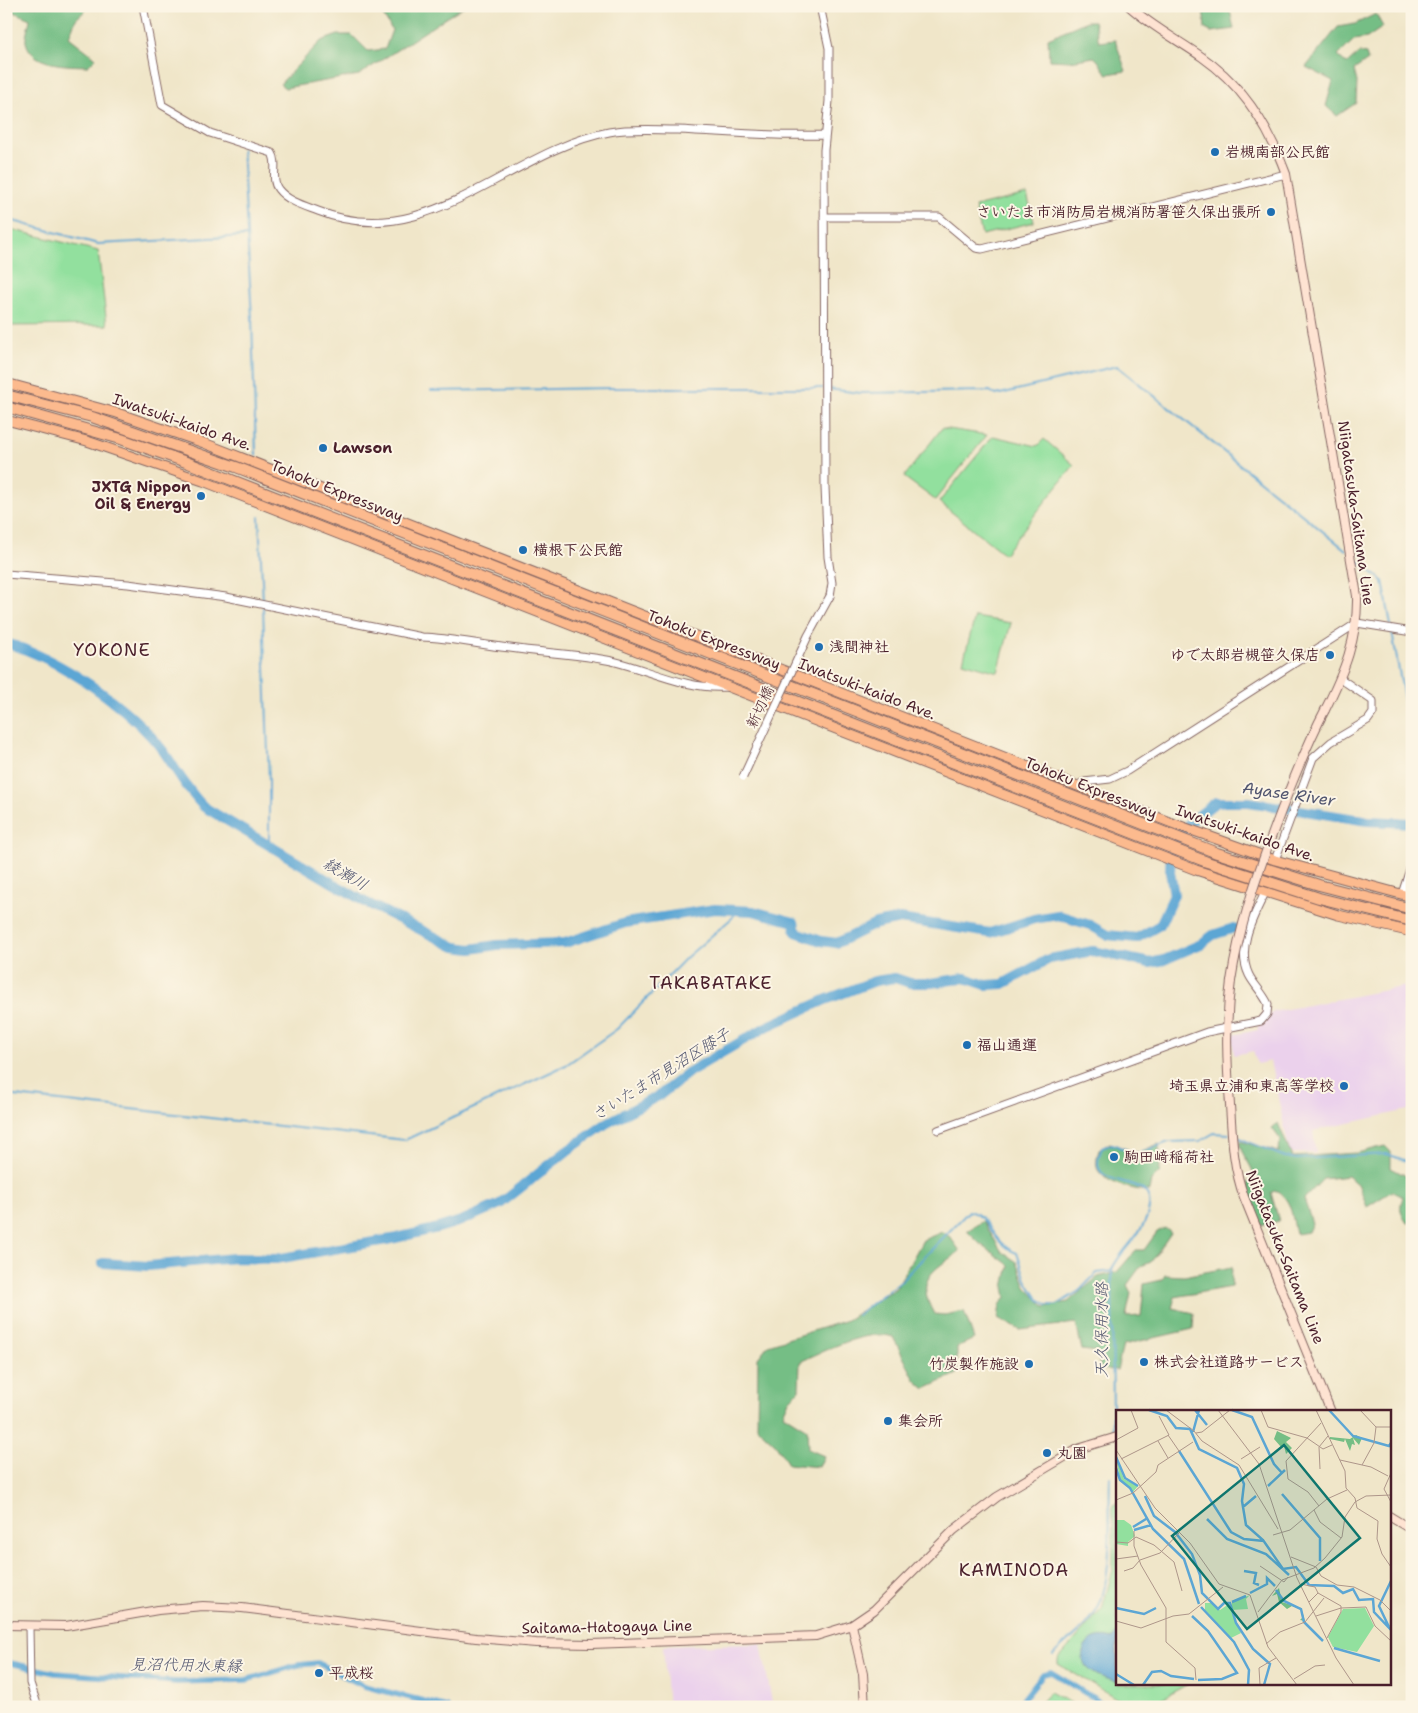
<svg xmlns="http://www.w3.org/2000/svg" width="1418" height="1713" font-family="'Shantell Sans','Klee One',sans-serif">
<rect width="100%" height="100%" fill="#fcf5e5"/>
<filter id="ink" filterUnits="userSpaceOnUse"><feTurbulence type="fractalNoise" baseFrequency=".02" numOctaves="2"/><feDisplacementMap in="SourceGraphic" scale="10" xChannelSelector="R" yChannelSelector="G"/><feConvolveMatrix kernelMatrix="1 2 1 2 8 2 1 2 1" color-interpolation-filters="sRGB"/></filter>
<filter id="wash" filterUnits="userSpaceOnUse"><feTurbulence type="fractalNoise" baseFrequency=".0096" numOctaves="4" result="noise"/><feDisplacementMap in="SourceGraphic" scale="20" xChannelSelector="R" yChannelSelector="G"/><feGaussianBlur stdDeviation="1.12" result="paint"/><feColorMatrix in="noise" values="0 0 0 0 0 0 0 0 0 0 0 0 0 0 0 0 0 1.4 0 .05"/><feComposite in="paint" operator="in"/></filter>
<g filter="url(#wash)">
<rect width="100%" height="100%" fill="#f0e6c9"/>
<path fill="#ebd1ec" d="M1412,985V1109L1313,1131L1316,1153H1290L1270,1061L1257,1064L1253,1051L1234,1055L1232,1035L1258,1030L1257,1027L1265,1023L1272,1012Z
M761,1644L773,1707H668L663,1646Z"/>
<path fill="#92e09e" stroke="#6e8064" d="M1027,194L1034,222L982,235L975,207Z
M6,228L98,251L107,325L6,326Z
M942,428L987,435L935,500L904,477Z
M993,436L1037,446L1044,439L1074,465L1004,554L939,502Z
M975,617L1011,623L998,672L963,662Z
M1117,1502V1684H1188L1146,1707H1127L1123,1702L1058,1664V1659L1102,1609L1113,1570V1506Z
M1050,1692L1079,1707H1036Z"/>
<path fill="#75be85" stroke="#606e58" d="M6,6H85L88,8L76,19L69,37L96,58L88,66C68,65 32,67 26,42C25,36 29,26 30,19L7,9L6,14Z
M383,6H464L359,75L285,88L280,84L321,41L338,35H352L368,51L385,49L392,30L383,15Z
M1203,6H1229L1234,29L1211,32L1205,29Z
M1376,14L1383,27L1367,38L1354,40L1338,56L1347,64L1359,53L1366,54L1368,60L1354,70L1357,82L1356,103L1337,116L1326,106L1333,81L1306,67L1338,27L1355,24Z
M1087,21H1094L1099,42L1115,40L1126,71L1108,74C1101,69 1101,62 1094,57L1070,61L1049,60L1048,38Z
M1278,1123L1292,1157L1357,1153L1385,1146L1391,1152V1168L1412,1179V1223H1407C1400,1213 1399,1208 1403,1197L1392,1191L1367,1207L1359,1186L1348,1176L1323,1179L1304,1199L1312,1223L1308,1232L1296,1234C1292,1218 1292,1196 1274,1191L1271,1193L1279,1221L1261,1225L1254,1213L1248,1183L1254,1175C1250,1161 1242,1158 1239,1141L1279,1152L1280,1139L1272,1128Z
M1110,1143L1137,1153L1159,1144L1160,1172L1151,1181L1149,1191C1135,1190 1106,1184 1098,1170C1095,1164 1097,1157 1099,1150Z
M983,1221L1002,1252L1017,1262L1026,1287L1045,1307L1068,1302L1098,1277L1117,1272L1136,1250H1144L1157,1232L1165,1228L1171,1233L1151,1262L1141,1266L1127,1285L1131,1293L1126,1317L1141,1316L1144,1284L1162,1280L1165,1275L1184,1276L1232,1267L1231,1287L1175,1297L1172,1308L1194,1313L1193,1329L1123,1345L1117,1370L1100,1369L1098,1352L1082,1350L1076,1323L1020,1330L998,1318L1000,1305L1006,1297L1004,1287L1009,1265L979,1243L967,1231Z
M942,1232L950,1237L960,1251C933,1271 914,1278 934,1314L945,1315L964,1311L974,1339L957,1347V1374L925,1389L915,1380L893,1337C869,1328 823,1351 800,1362L799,1390L789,1400L783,1414L807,1429L808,1449L824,1456L819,1467L788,1464L776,1445L757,1427L758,1358L768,1345L847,1320L896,1288L923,1240Z"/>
<path fill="#5ca6d4" stroke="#536280" d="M1117,1632V1682C1109,1679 1098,1677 1091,1671C1072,1656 1088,1631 1112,1639Z"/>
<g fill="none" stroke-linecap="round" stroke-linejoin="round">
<path stroke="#5ca6d4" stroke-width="2" d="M242,146L252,318L256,455
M6,219L98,244L247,236
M828,389L861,393L990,391L996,395L1117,366L1346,550
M431,391L612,388H823
M259,517L263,602
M1353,557L1383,581L1412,743
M263,607L269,782V844
M6,1095L405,1140L566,1065L617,1029L687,957L732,918L738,909
M1234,1136L1285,1157L1297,1159L1387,1154L1412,1163
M857,1315L902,1280L969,1211C990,1215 991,1244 1017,1253L1026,1280L1038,1299L1047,1305H1057L1079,1291L1097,1273L1112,1271
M1113,1429L1112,1269C1123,1246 1145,1234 1149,1208C1156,1169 1080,1195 1102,1148L1112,1144L1136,1154L1169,1142L1200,1141L1214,1133L1229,1134
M1053,1655C1067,1641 1089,1626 1098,1608C1114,1573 1108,1516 1110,1477"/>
<path stroke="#5ca6d4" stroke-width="5.5" d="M6,1662L55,1673L176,1682L246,1680L298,1665L318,1663L364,1686L447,1707
M1017,1707L1043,1674L1051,1672L1108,1707"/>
<path stroke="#5ca6d4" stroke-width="10" d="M6,643C61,659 130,707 164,752C177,771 188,791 204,807L365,902L455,947L471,949L497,945L565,943L625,923L715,909L753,911L794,922L796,932L821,941L837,943L876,924L900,919L990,933L1034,919L1058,915L1090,925L1107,935L1137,938L1160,925L1174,895L1170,872L1171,852L1189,823L1216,802H1249L1368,821L1412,823
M103,1263L148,1266L235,1258L276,1259L392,1239L438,1228L461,1221L500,1204L567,1151L607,1123L660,1095L689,1072L766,1027L825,1000L875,981L895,978L910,983H931L965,978L986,985L1003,984L1049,959L1093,951L1150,963L1164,960L1201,944L1213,935L1234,928"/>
</g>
</g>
<g filter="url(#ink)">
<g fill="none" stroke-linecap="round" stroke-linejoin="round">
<defs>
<path id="tertiary" d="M143,6L162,105L210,133L272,153C279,164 270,179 278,189C287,201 305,206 318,211C428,255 508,151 609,132C631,128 654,130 677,130C726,132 775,137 824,135
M820,6L829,48V101L824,150L825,487L828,557L832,583L830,596
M824,217H939L976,248L982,249L1286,174
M6,574L128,584L226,597L422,637C452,638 480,645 510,648C544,653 579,654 612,661C650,670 687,690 727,687
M1076,786L1084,782L1110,779L1127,771L1357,623L1412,632
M1275,860L1313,758L1331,742L1368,720L1373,713V701L1341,679
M1402,894L1412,863
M938,1130L1207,1032L1261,1021L1267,1014L1268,1004C1263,993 1254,985 1249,975C1236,948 1253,917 1265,893
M29,1627L30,1683L38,1707"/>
<path id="secondary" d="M1129,6C1151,26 1178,40 1202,57C1242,85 1269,127 1286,174L1357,596C1358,639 1344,672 1325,710
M1231,981C1225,1023 1227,1063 1230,1105C1232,1136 1233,1167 1244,1197L1331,1412
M1389,1516L1412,1530
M6,1625L66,1626L158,1610L203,1606L242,1608L476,1638L536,1643L591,1644L816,1636L852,1625L874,1610L954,1530L997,1497L1078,1449L1117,1437
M852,1625L863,1674L865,1707"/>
<path id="trunk" d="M6,383L117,413L204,443L1172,823L1275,860L1412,897
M6,420L87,441L203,481L1196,870L1338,915L1412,932"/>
<path id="motorway" d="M6,395L92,417L236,467L1217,853L1319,885L1412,909
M6,407L121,439L186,462L1207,862L1319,898L1412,921"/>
</defs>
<use href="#tertiary" stroke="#846562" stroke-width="9"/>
<use href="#secondary" stroke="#846562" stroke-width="10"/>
<use href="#trunk" stroke="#846562" stroke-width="11"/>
<use href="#motorway" stroke="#846562" stroke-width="12"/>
<use href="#tertiary" stroke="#fff" stroke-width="7"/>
<use href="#secondary" stroke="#fee3d2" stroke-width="8"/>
<use href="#trunk" stroke="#fcba8e" stroke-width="9"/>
<use href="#motorway" stroke="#fcba8e" stroke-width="10"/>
<defs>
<path id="tertiary-bridge" d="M743,777L808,636L830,596"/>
<path id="secondary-bridge" d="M1231,981C1239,927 1256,878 1275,827C1290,787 1305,748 1325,710"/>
</defs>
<use href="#tertiary-bridge" stroke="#846562" stroke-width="9" stroke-linecap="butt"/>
<use href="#secondary-bridge" stroke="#846562" stroke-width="10" stroke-linecap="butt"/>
<use href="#tertiary-bridge" stroke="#fff" stroke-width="7"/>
<use href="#secondary-bridge" stroke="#fee3d2" stroke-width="8"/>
</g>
</g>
<g fill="#1f6fb2" stroke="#fcf5e5" stroke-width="2">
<circle cx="1215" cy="152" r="5"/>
<circle cx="1271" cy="212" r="5"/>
<circle cx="323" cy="448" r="5"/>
<circle cx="201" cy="496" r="5"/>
<circle cx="523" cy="550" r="5"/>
<circle cx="819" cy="647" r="5"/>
<circle cx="1330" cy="655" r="5"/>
<circle cx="967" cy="1045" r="5"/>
<circle cx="1344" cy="1086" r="5"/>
<circle cx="1114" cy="1157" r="5"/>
<circle cx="1144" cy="1362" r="5"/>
<circle cx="1029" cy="1364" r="5"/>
<circle cx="888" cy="1421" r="5"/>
<circle cx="1047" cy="1453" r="5"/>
<circle cx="319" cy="1673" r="5"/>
</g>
<g text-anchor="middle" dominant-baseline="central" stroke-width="4" stroke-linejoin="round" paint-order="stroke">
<g font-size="15" font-weight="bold" fill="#4a1f2b" stroke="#fcf5e5" text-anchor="start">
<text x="1225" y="152">岩槻南部公民館</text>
<text x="1261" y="212" text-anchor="end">さいたま市消防局岩槻消防署笹久保出張所</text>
<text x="333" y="448">Lawson</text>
<text x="191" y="487" text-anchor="end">JXTG Nippon<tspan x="191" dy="17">Oil &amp; Energy</tspan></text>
<text x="533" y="550">横根下公民館</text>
<text x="829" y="647">浅間神社</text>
<text x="1320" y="655" text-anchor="end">ゆで太郎岩槻笹久保店</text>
<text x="977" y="1045">福山通運</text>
<text x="1334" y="1086" text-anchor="end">埼玉県立浦和東高等学校</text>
<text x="1124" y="1157">駒田﨑稲荷社</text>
<text x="1154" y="1362">株式会社道路サービス</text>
<text x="1019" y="1364" text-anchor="end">竹炭製作施設</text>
<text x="898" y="1421">集会所</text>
<text x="1057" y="1453">丸園</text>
<text x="329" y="1673">平成桜</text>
</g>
<g font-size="15" fill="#4a1f2b" stroke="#fcf5e5">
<text transform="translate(182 422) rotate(19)">Iwatsuki-kaido Ave.</text>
<text transform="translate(337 491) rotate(22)">Tohoku Expressway</text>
<text transform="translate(1356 513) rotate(82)">Niigatasuka-Saitama Line</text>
<text transform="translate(714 640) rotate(21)">Tohoku Expressway</text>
<text transform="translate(867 689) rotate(21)">Iwatsuki-kaido Ave.</text>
<text transform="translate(760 707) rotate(-65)">新切橋</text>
<text transform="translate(1091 788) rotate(22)">Tohoku Expressway</text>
<text transform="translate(1245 833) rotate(19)">Iwatsuki-kaido Ave.</text>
<text transform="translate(1285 1257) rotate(68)">Niigatasuka-Saitama Line</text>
<text transform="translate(607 1627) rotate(-1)">Saitama-Hatogaya Line</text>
</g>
<g font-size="16" font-style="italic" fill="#51556f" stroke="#fcf5e5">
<text transform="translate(1289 794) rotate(8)">Ayase River</text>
<text transform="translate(346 874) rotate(31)">綾瀬川</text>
<text transform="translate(661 1074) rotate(-32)">さいたま市見沼区膝子</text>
<text transform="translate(1101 1330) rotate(-90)">天久保用水路</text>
<text transform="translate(186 1665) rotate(1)">見沼代用水東縁</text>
</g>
<g font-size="18" letter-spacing="1" fill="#4a1f2b" stroke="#fcf5e5">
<text x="112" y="650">YOKONE</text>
<text x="711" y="983">TAKABATAKE</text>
<text x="1014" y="1570">KAMINODA</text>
</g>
</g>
<g transform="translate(1116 1410)">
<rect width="275" height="275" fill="#f0e6c9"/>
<path d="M0,48L8,69L22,76L17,82L4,69ZM0,110H8L15,115L19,126L12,132V136L0,134ZM134,185L130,189L132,199L116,200V192ZM89,193H95L104,200L113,194L125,223L115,228L89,200ZM249,198L258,216L241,242L217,237L212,227L227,199Z" fill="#92e09e"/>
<path d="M161,21L175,28L170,32L176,38L170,44L168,36L165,37L158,29ZM240,25L246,28L243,35L237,28L239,35L236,34L234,41L229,29L228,32L214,29V27L234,29ZM163,178L166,192L185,198L189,211L184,210L188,206L184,199L176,196L171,199L163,192L161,184L156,186Z" fill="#75be85"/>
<path fill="none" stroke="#5ca6d4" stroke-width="2.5" d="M33,0L51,6L60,18L74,19L83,39L121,58L128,74L126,91L130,115L147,130L167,159L180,157L193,175L218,176L227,183L237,179L243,190L257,189L258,202L275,220M79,0L91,15M116,0L136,7L158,54L166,63M213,0L237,26L273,36L275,33M77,22L83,0M63,41L115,122L128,129L148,131M0,47L9,68L22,76M0,58L4,70L14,78L37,119L68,149L83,194M152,76L169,60M166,84L204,128V151M29,86L38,106L59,122L76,144L84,165L86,183L102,199L108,193H114L120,213L137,239L154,254L148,275M127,97L140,86M91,109L111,129L150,144L173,165M17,117L30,109M18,120L35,115M128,161L140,163L138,173L143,175M160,180L168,191L185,199L188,212L207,231M134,183L151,174V168L159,176M116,192L130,186M85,197L118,232L133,260L132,275M0,198L28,204L40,198M76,206L92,221L121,263L106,269L82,270M273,217L263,196L275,171M218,238L264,251M0,264L18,275M27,275L36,262L45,261L55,266L78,269"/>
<path fill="none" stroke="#ae968a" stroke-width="1" d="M50,0L78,21L86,31L123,55L162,119M102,0L143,54L181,168L220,248L238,275M145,0L152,17L191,28L207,39L216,35M200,0L229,61L230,78L239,88L241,98L262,111L261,129L266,144L275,157M244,0L260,17H275M80,23L86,22L114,0M52,25L63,41M0,30L22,18L15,0M42,31L52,48M0,40L39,98L74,133L103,174L134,185L152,237L181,275M5,49L53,25L43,6M125,49L144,37M224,50L255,57L272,66M246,55L258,33L260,17M204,59L203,37L212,26M275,63L268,79L275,92M0,90L17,83L40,62L42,55L77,32M203,96L192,82L172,69L170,51L205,13M198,100L204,112L225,128M18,121V136L25,155L50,198V232L79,258L80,270M157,125L174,120L211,89L231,80M20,127L38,135L58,152L66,181M0,132L12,133L20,127M175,147L200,157L205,166L221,175L238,177L264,190L275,201M0,149L22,146M144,156L168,172L172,167M8,161L17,158L24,150L44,143L63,123M185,174L199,177L202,183M193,192L202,183L225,196V202L211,228M142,202L166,170L198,158L209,148L226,127L229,107L239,92L250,86L275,85M200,206L225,198L250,197L259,216L275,231M0,211L25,218L57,206L73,204L107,177M150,234L164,222L189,212L208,188M178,269L199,256L209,255M144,275L143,258L160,248"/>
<path fill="#0f766e" fill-opacity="0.15" stroke="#0f766e" stroke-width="2.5" d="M168,35L244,128L131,219L56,126Z"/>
<rect width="275" height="275" fill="none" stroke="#4a1f2b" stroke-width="2.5"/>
</g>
<rect width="1418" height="1713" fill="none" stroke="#fcf5e5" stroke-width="25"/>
</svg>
